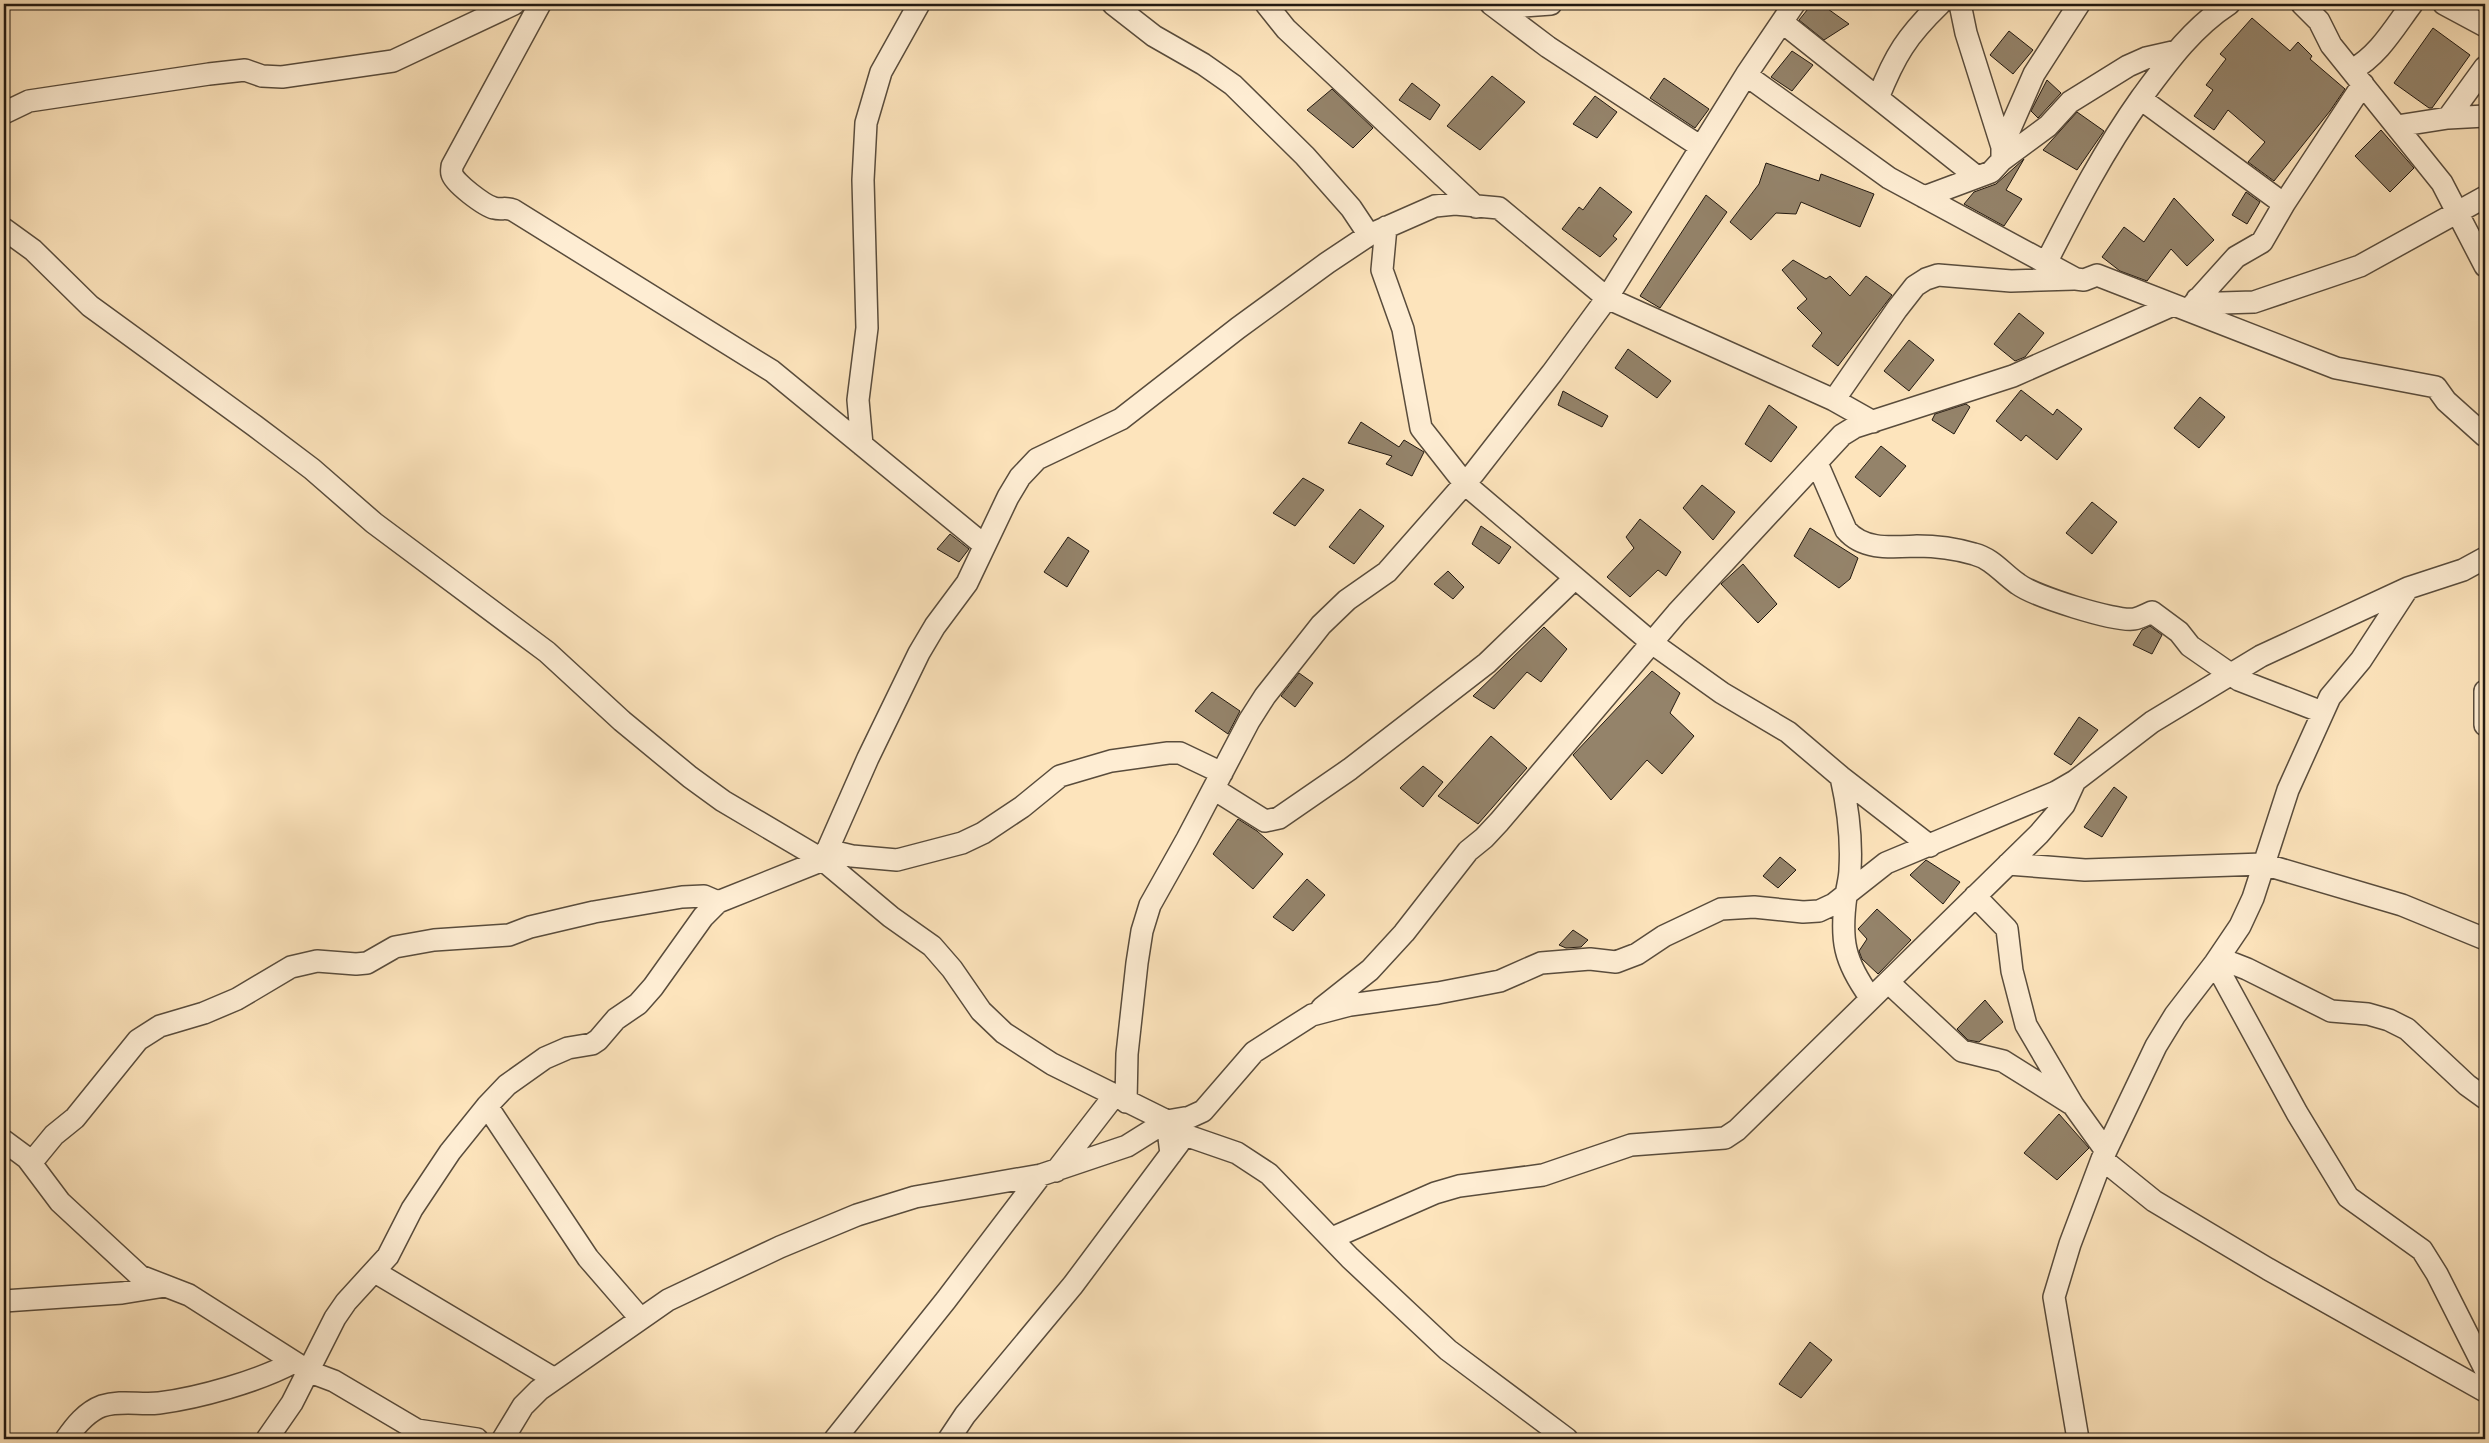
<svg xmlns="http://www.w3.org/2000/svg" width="2489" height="1443" font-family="'IM FELL French Canon',serif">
<rect width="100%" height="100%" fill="#fde4bc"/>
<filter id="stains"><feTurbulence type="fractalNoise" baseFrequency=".004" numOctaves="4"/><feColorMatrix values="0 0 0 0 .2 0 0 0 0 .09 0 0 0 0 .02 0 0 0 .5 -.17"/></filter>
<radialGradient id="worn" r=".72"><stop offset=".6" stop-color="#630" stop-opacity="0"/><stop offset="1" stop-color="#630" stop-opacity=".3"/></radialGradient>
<path fill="#94836a" stroke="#221911" d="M1812,4H1821L1849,24L1824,40L1799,20Z
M2252,18L2290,51L2298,42L2312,56L2310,59L2345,89L2330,111L2274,181L2248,162L2265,142L2228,110L2214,130L2194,116L2213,90L2206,85L2226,59L2220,54Z
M2433,28L2470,55L2432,108H2429L2394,83Z
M2009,31L2033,50L2013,74L1990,55Z
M1792,51L1813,65L1792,91L1771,77Z
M1492,76L1525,102L1480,150L1447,126Z
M1664,78L1709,109L1695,128L1650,98Z
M2047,80L2061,93L2038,118L2031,111Z
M1412,83L1440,105L1430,120L1399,100Z
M1332,89L1373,128L1353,148L1307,110Z
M1595,96L1617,112L1597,138L1573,124Z
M2077,112L2104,131L2077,170L2043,150Z
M2381,130L2414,168L2390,192L2355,156Z
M2024,159L2006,190L2022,199L2004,226L1964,204L1974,192L1996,184Z
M1766,163L1819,181L1821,174L1874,194L1860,227L1801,202L1796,214L1776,213L1751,240L1730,222L1759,184Z
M1600,187L1632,212L1613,236L1617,239L1600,257L1562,229L1579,207L1583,210Z
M2246,192L2260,202L2247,224L2232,215Z
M1706,195L1727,212L1660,308L1640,296Z
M2174,198L2214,240L2187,266L2171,249L2147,281L2120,271L2102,257L2124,227L2144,242Z
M1793,260L1826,279L1830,276L1850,296L1866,276L1892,295L1838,366L1812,346L1822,333L1797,308L1807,299L1782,270Z
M2019,313L2044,333L2025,357L2015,361L1994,344Z
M1909,340L1934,360L1909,391L1884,371Z
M1628,349L1671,381L1657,398L1615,368Z
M2021,390L2053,415L2057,409L2082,429L2057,460L2026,435L2021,441L1996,421Z
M1563,391L1608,416L1602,427L1558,405Z
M2200,397L2225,417L2199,448L2174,428Z
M1966,404L1970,407L1954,434L1932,420L1935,414Z
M1769,405L1797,427L1771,462L1745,444Z
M1361,422L1399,447L1404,440L1424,452L1412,476L1386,464L1392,456L1348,443Z
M1881,446L1906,466L1880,497L1855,477Z
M1303,478L1324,490L1295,526L1273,513Z
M1702,485L1735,512L1713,540L1683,508Z
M2092,502L2117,522L2092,554L2066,533Z
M1360,509L1384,526L1354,564L1329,547Z
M1640,519L1681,552L1666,576L1658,570L1630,597L1607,577L1634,548L1626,537Z
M1481,526L1511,547L1499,564L1472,544Z
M1810,528L1858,558L1850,579L1839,588L1794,556Z
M950,534L969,549L959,562L937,549Z
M1068,537L1089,551L1067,587L1044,572Z
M1743,564L1777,604L1758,623L1721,584Z
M1448,571L1464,587L1453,599L1434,584Z
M2150,626L2162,635L2152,654L2133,645L2142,630Z
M1544,627L1567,649L1541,682L1527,672L1494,709L1473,696Z
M1652,671L1680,693L1670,713L1694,736L1662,774L1647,760L1611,800L1573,755Z
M1299,673L1313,683L1295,707L1281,696Z
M1212,692L1240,711L1228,734L1195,711Z
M2079,717L2098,730L2071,765L2054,754Z
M1491,736L1527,768L1478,824L1438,796Z
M1423,766L1443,782L1423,807L1400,788Z
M2114,787L2127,797L2102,837L2084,827Z
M1238,819L1257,831L1283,854L1253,889L1213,854Z
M1780,857L1796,870L1778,888L1763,876Z
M1926,860L1960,882L1943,904L1910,875Z
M1307,879L1325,895L1293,931L1273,917Z
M1877,909L1911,940L1878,974L1862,959L1859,951L1867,939L1858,929Z
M1573,930L1588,940L1581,947L1566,948L1559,945Z
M1985,1000L2003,1022L1979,1042L1968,1040L1957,1029Z
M2059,1114L2089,1148L2057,1180L2024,1153Z
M1810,1342L1832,1360L1801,1398L1779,1384Z"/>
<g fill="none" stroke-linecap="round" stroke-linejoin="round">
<defs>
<path id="minor" d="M540,4L452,166C452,169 451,171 452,174C454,183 485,206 494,208C501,210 506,207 513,210L772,371L984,545
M1113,4L1154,36L1203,64L1233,85L1305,156L1351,208L1369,235
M1266,4L1286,29L1476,207
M1491,4L1548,47L1701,147
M2302,4L2319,21L2331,45L2442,183L2485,266
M2444,4L2485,26
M1497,8L1551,4
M1782,22L1977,177
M2352,70C2379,55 2394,28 2412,4
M1746,75L1889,178L2076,279L2084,280L2097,275L2336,368L2436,387L2446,401L2485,436
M1878,98C1895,55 1907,36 1940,4
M2141,99L2284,204
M4,113L29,101L209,74L245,70L262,76L282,77L393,61L514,4
M2448,118L2485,67
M2397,126L2448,118L2485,116
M2002,147L2034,74L2079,4
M2002,160L2048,126L2070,102L2128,66L2146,58L2177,51
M1924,197L1991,172L2002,160V147L1966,33L1960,4
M1386,227L1382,270L1403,329L1421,428L1465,484L1652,643L1722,693L1788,732L1841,777L1930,846
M4,229L33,250L90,306L255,426L312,469L374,523L547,652L622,721L690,777L723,801L823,860L891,917L932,946L952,969L981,1011L1004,1033L1052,1064L1167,1121L1171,1154
M2046,263C2075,206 2104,150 2141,98C2167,63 2192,28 2229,4
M2197,299L2221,303L2254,302L2360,266L2485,197
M2190,308L2236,257L2262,242L2284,204L2363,84
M1834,400L1897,309L1915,286L1926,279L1938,275L2011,281L2074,279
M862,445L858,400L867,328L863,180L866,123L881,72L919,4
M1817,463L1846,530C1864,551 1893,547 1917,546C1935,546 1957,549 1974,554C1993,559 2002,573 2018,584C2034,596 2115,622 2134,619C2140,618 2147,614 2152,612L2179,632L2190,646L2239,680L2322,712
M2485,691V725
M1841,777C1848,808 1852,837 1850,869C1850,878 1847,887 1846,896C1840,940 1844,961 1870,997
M1214,789L1265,821L1279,818L1350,769L1487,663L1575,578
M827,850L852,856L897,860L962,843L983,833L1022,807L1060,776L1111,761L1168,753H1180L1222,773
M2008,864L2085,870L2263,864L2402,905L2485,939
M1975,896L2007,929L2012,971L2026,1025L2073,1105L2106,1151
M2219,958L2247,969L2331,1011L2368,1014L2389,1020L2407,1029L2467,1085L2485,1098
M2215,963L2297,1113L2348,1197L2422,1250L2437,1274L2485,1369
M1888,982L1962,1051L2003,1061L2070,1103
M1322,1008L1370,970L1404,933L1468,851L1484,838L1499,822L1677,613L1842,435L1855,427L2013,376L2173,305
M1126,1102L1127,1054L1137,963L1142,931L1150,905L1187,839L1249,721L1265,696L1321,625L1347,600L1387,572L1474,473L1552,373L1607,298L1746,75L1794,4
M487,1106L588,1258L640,1318
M1185,1135L1237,1153L1269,1174L1350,1258L1448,1350L1567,1439
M4,1141L27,1158L60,1202L140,1276L189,1295L310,1372L334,1381L417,1430L477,1439
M2102,1159L2154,1201L2268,1269L2485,1391
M31,1163L54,1135L75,1118L138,1040L160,1026L204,1013L237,999L291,967L317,961L356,964L367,963L395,947L434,940L509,935L530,927L594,912L682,897L704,896L718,902
M1056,1171L1114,1096
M1332,1238L1435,1193L1459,1186L1543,1175L1631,1145L1725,1138L1737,1130L2039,834L2064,805L2075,781
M375,1272L553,1378
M4,1301L122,1293L165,1286
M66,1439C75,1426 86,1412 102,1406C121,1400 140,1405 159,1403C199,1398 259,1381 294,1362
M267,1439L292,1403L335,1318L346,1302L388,1256L412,1209L450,1152L487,1106L507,1085L545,1058L568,1048L592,1044L598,1040L616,1019L638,1004L653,987L703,917L718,902L823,860L868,758L919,653L935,626L967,583L1008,497L1020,477L1037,459L1121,419L1238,328L1327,263L1369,235L1435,206L1455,204L1499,208L1607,298L1834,400L1873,422
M503,1439L523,1406L539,1390L668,1300L780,1247L857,1215L915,1197L1041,1175L1127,1146L1167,1121L1190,1117L1203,1111L1254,1052L1312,1015L1350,1005L1438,993L1500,981L1541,963L1590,959L1616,962L1637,954L1664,936L1721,909L1754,907L1803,912L1819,911L1834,904L1886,863L2056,792L2075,781L2152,722L2261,656L2408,588L2463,570L2485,558
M835,1439L946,1300L1041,1175
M949,1439L965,1415L1073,1285L1179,1143
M2078,1439L2054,1297L2070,1244L2102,1159L2156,1046L2175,1015L2215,963L2240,926L2253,898L2288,790L2330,697L2361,660L2408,588"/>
</defs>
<use href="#minor" stroke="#594c3c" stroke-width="24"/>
<use href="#minor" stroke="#feedd3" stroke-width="21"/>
</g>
<rect width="2489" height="1443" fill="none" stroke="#fde4bc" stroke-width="20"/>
<rect x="5" y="5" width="2479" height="1433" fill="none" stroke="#221911" stroke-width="2.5"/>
<rect x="10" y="10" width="2469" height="1423" fill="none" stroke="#221911"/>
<rect width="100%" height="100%" filter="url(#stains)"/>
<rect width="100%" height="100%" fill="url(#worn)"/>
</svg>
